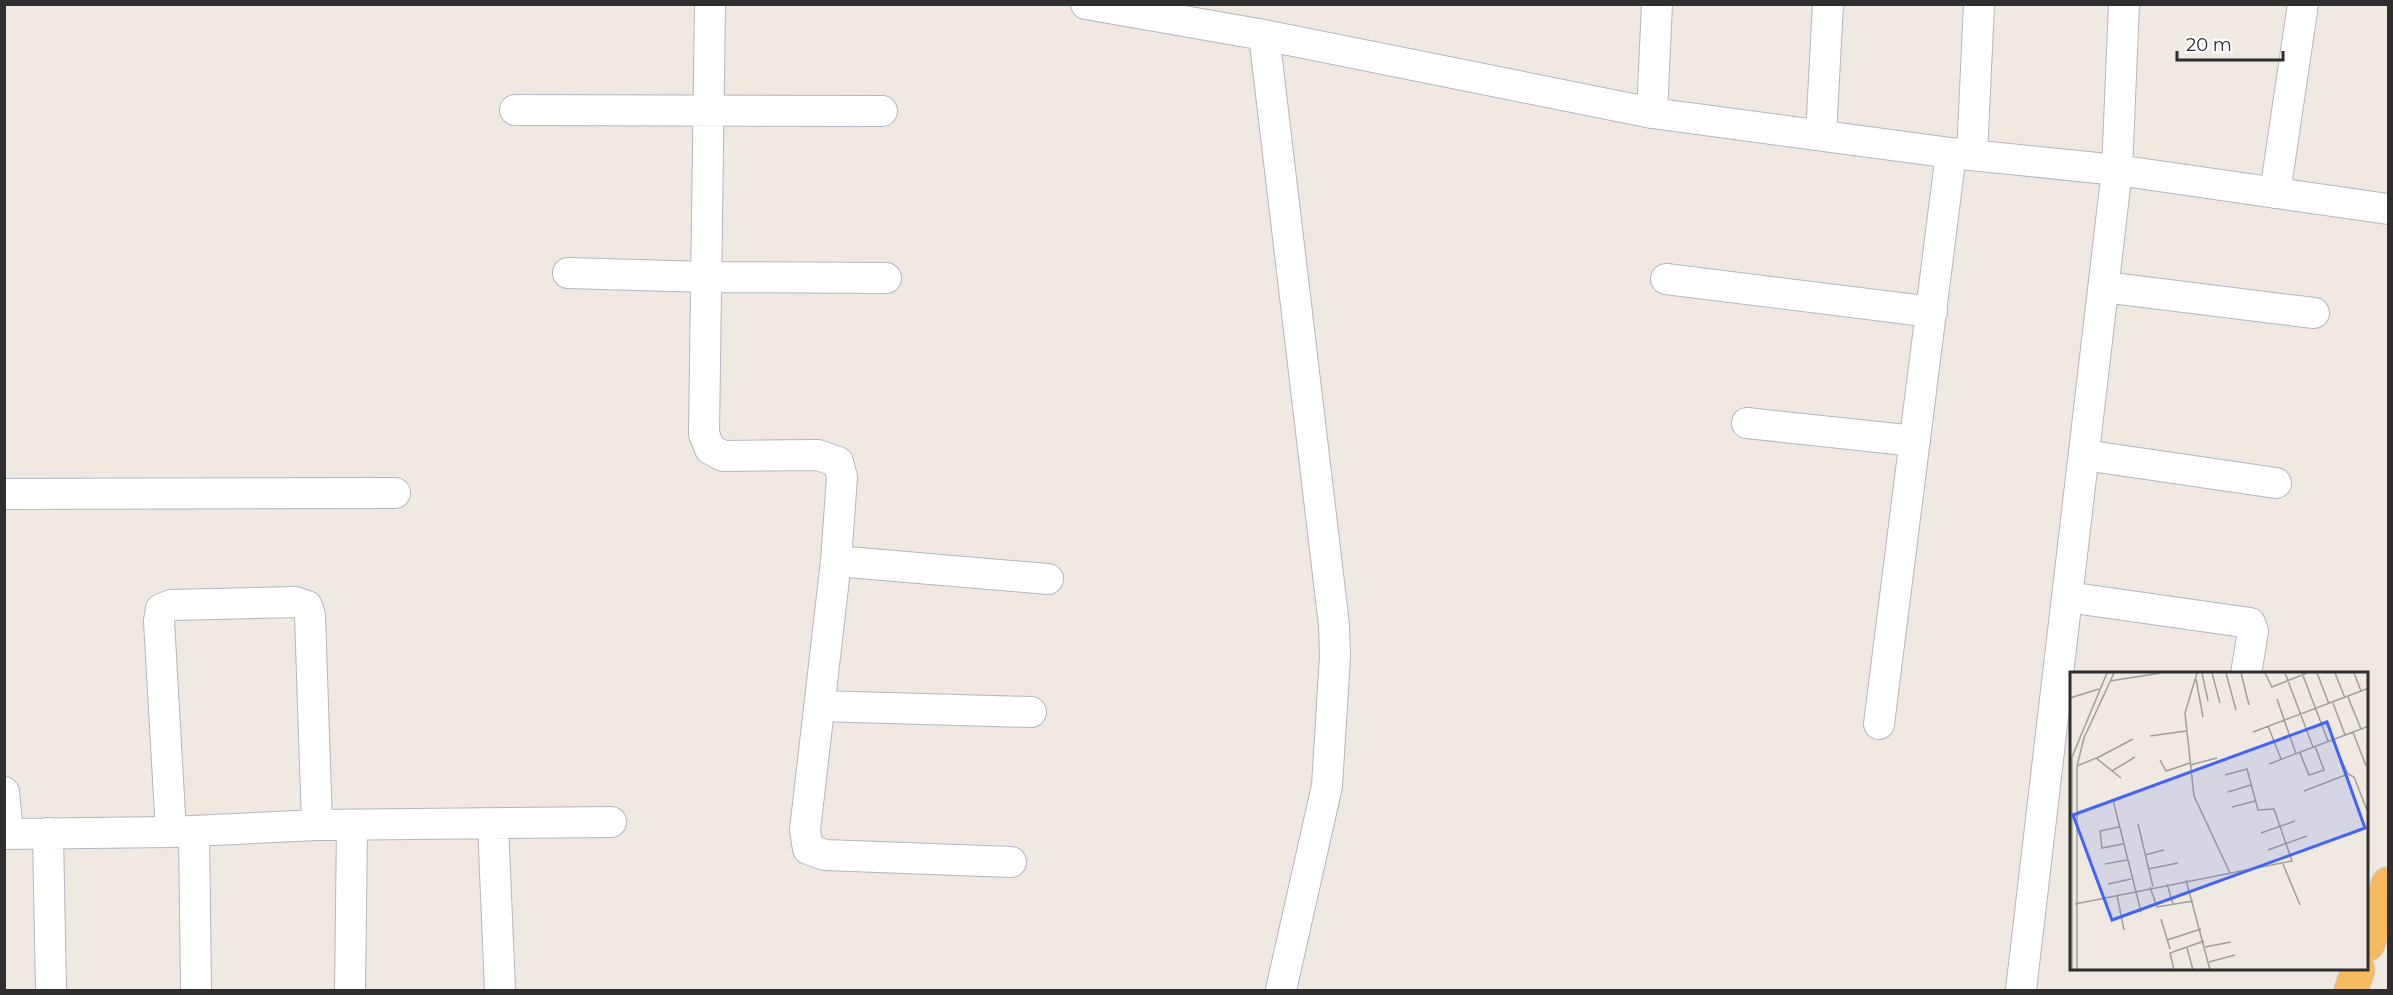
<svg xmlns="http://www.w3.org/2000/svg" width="2393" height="995" font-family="Montserrat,sans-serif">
<rect width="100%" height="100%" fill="#efe9e1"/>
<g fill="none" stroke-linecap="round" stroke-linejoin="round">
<defs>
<path id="minor" d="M710,4L704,434L710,449L723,456L818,455L838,462L842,477L836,561L805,830L808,849L825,855L1011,862
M1086,4L1264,35L1652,113L1951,153L2117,170L2388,209
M1264,35L1334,625L1335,656L1327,786L1281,990
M515,110L882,111
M1652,113L1657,4
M1821,135L1828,4
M1972,155L1979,4
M2275,193L2303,4
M568,273L706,277L886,278
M1666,279L1932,312
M2104,287L2314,313
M1747,423L1915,441
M2084,455L2276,483
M4,494L395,493
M836,561L1048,579
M2067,597L2250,623L2253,631L2246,674
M819,706L1031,712
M1879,724L1951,153
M4,792L8,834
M493,824L500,990
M171,832L159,621L161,609L171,605L295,602L307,606L310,615L317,825
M194,832L196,990
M48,833L51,990
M4,834L171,832L317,825L611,822
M350,990L352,826
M2021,990L2117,170L2124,4"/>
<path id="trunk" d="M2368,944L2388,884
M2351,990L2358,970"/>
</defs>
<use href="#minor" stroke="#b4b7c1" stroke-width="32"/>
<use href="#trunk" stroke="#c9c9c9" stroke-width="35"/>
<use href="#minor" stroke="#fff" stroke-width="30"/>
<use href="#trunk" stroke="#f8ba60" stroke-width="33"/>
</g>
<g transform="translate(2070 672)">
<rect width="298" height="298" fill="#efe9e1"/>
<path fill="none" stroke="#a29e99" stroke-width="1.5" d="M127,1L115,41L124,124L160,201M132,1L138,29M142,1L150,31M156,1L166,38M171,1L179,33M195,1L202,15L237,1M215,1L243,75M232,1L258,69M247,1L259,32M265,1L275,26M284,1L291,19M126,7L133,45M40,9L91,1M278,25L291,57M0,26L29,17M207,27L226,82M263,31L275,63M198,54L211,87M183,60L299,16M283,60L296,94M80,64L116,59M230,81L239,103L254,98L245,74M27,86L63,67M90,88L96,99L120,91M199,92L299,54M120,93L147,86M7,94L26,86L51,106M42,99L65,85M278,102L284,105L297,138M234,119L278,102L262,68M158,120L181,113M43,128L71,240M162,135L185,129M68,152L83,215M49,155L30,159L32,176L53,172M191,161L225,149M198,178L237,164M75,183L94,178M35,192L57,188M213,192L230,233M78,197L108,191M116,208L140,298M38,212L61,207M97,212L103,232M80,215L87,235L123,229M47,223L54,258M5,232L222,189L204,137L188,138L177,97L155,103M91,247L100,277M97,268L131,257M135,275L161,270M117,276L123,298M139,290L165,283M2,298V85L37,1M7,298V94L14,66L44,1M104,298L100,281L134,269"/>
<path fill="#4264fb" fill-opacity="0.15" stroke="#4264fb" stroke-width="3" d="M257,50L295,156L42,248L3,143Z"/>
<rect width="298" height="298" fill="none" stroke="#2e2e2e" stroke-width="3"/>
</g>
<rect width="2393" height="995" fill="none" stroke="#2e2e2e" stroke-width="12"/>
<path d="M2177 51v9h106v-9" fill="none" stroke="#2e2e2e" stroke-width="3"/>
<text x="2186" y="51" font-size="18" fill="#2e2e2e" stroke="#ffffff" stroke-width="4.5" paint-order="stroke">20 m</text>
</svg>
